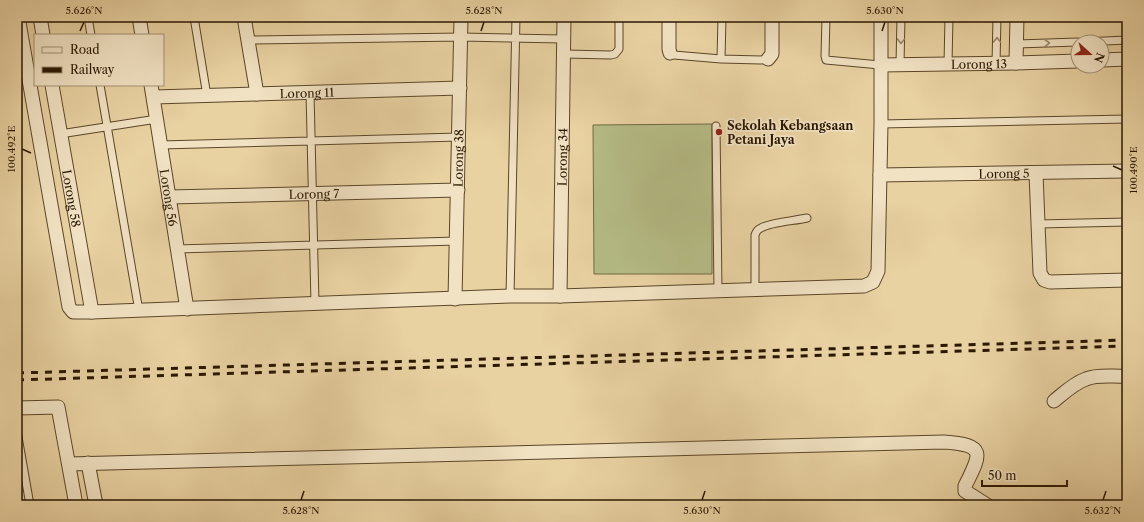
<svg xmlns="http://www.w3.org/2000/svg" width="1144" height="522" font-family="'Libre Caslon Text',serif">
<rect width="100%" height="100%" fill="#e9d2a2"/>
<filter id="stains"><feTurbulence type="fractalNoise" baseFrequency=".005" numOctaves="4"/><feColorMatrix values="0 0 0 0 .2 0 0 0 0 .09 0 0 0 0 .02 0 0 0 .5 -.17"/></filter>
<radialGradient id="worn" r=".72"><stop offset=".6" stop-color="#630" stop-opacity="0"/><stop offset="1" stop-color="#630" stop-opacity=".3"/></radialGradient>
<path fill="#b5bc86" stroke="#706a43" d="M712,124V274H594L593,125Z"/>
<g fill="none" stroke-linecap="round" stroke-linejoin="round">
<defs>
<path id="lane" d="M88,17L91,35
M194,17L207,96
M826,17L825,56L826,60L880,65
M248,40L461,37L563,39
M1083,42L1127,40
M1017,44L1078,42
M670,53L674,55L721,59L761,60L768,59
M564,54L611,55L615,54L619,49V17
M721,59L722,17
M900,64L901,17
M948,64L949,17
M996,64L997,17
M100,85L139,311
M310,92L315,304
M881,124L1127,119
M716,126L718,291
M60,134L157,119
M161,145L459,137
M1038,224L1127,222
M177,249L457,241
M755,290V235C756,232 758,229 761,228C771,222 794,221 807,218
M510,296L516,17
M17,431L30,505"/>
<g id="street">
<path d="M18,17L69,307L73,312H92L510,296H560L864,286L873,282L878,271L881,124V17"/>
<path d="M40,17L43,35"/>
<path d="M139,17L142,35"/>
<path d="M244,17L257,94"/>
<path d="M669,17V49L670,53"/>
<path d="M768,59L772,54V17"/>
<path d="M1102,60L1127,59"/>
<path d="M1016,63L1017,17"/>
<path id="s1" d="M880,65L1016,63L1078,61"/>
<path id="s2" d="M52,85L92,312"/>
<path id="s3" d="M151,85L187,309"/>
<path id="s4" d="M154,97L460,88"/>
<path d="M1036,173L1040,273L1044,280L1050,282L1127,280"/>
<path id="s5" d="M880,175L1127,171"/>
<path id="s6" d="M169,197L458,190"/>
<path id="s7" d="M560,296L564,17"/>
<path id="s8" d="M455,299L461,17"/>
<path d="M1054,401C1064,393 1074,383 1086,379C1098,374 1114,377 1127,376"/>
<path d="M17,408L58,407L76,505"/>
<path d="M88,463L96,505"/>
<path d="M69,464L944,442C987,445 981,454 965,486V491L987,505"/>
</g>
</defs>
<use href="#lane" stroke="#5a4628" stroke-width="9"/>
<use href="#street" stroke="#5a4628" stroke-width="15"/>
<use href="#lane" stroke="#f1e2c3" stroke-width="7"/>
<use href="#street" stroke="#f1e2c3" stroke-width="13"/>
<path stroke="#2a1700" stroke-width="3" stroke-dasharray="7 7" stroke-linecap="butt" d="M17,373L1127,340
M17,380L1127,346"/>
</g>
<defs><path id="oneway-chevron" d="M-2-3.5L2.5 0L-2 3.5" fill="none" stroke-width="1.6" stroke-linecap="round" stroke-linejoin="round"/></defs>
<g stroke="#97876b">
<use href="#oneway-chevron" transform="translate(997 40) rotate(-89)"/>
<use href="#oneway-chevron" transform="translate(901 41) rotate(91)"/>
<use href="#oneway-chevron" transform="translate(1047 43) rotate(-2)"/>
</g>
<path fill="none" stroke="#2a1700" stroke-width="1.5" d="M80,31L84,22M481,31L484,22M882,31L885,22M22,149L31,153M1113,166L1122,170M301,500L304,491M702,500L705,491M1103,500L1106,491"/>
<circle fill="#8f2418" stroke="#f1e2c3" stroke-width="1.5" cx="719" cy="132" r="4"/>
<g text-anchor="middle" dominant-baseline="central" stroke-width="3.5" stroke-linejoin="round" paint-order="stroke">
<g font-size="12" fill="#2a1700" stroke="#f1e2c3">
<text stroke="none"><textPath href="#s1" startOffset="99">Lorong 13</textPath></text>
<text stroke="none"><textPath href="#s4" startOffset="153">Lorong 11</textPath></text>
<text stroke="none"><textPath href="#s7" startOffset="139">Lorong 34</textPath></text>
<text stroke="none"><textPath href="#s8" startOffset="141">Lorong 38</textPath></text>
<text stroke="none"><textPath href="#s5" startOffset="124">Lorong 5</textPath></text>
<text stroke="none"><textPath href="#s6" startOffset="145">Lorong 7</textPath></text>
<text stroke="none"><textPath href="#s3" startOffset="114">Lorong 56</textPath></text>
<text stroke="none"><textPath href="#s2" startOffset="115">Lorong 58</textPath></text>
</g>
<g font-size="12" font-weight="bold" fill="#2a1700" stroke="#f1e2c3" text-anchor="start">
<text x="727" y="125">Sekolah Kebangsaan<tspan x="727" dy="14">Petani Jaya</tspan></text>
</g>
</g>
<rect width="1144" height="522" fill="none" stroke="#e9d2a2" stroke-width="44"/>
<rect x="34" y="34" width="130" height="52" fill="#f1e2c3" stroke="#a19175"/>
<rect x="42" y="47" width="20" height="6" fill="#f1e2c3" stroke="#a19175"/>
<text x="70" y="54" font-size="12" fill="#2a1700">Road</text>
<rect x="42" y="67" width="20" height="6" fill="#2a1700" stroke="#a19175"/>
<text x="70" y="74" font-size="12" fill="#2a1700">Railway</text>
<g transform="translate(1090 54) rotate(111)"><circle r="19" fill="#f1e2c3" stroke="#a19175"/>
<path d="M0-3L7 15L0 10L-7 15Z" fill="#8f2418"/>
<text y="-6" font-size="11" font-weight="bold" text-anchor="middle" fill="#2a1700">N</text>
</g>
<path d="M982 480v6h85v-6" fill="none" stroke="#2a1700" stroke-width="2"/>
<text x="988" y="480" font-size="12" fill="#2a1700" stroke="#f1e2c3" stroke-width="3" paint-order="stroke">50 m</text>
<rect x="22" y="22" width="1100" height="478" fill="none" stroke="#2a1700" stroke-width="1.5"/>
<g font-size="10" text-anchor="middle" fill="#2a1700">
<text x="84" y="14">5.626°N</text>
<text x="484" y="14">5.628°N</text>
<text x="885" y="14">5.630°N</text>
<text transform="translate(11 149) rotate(-90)" y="4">100.492°E</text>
<text transform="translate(1133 170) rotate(-90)" y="4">100.490°E</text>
<text x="301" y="514">5.628°N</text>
<text x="702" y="514">5.630°N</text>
<text x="1103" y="514">5.632°N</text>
</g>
<rect width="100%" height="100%" filter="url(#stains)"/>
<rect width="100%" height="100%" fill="url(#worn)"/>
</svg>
